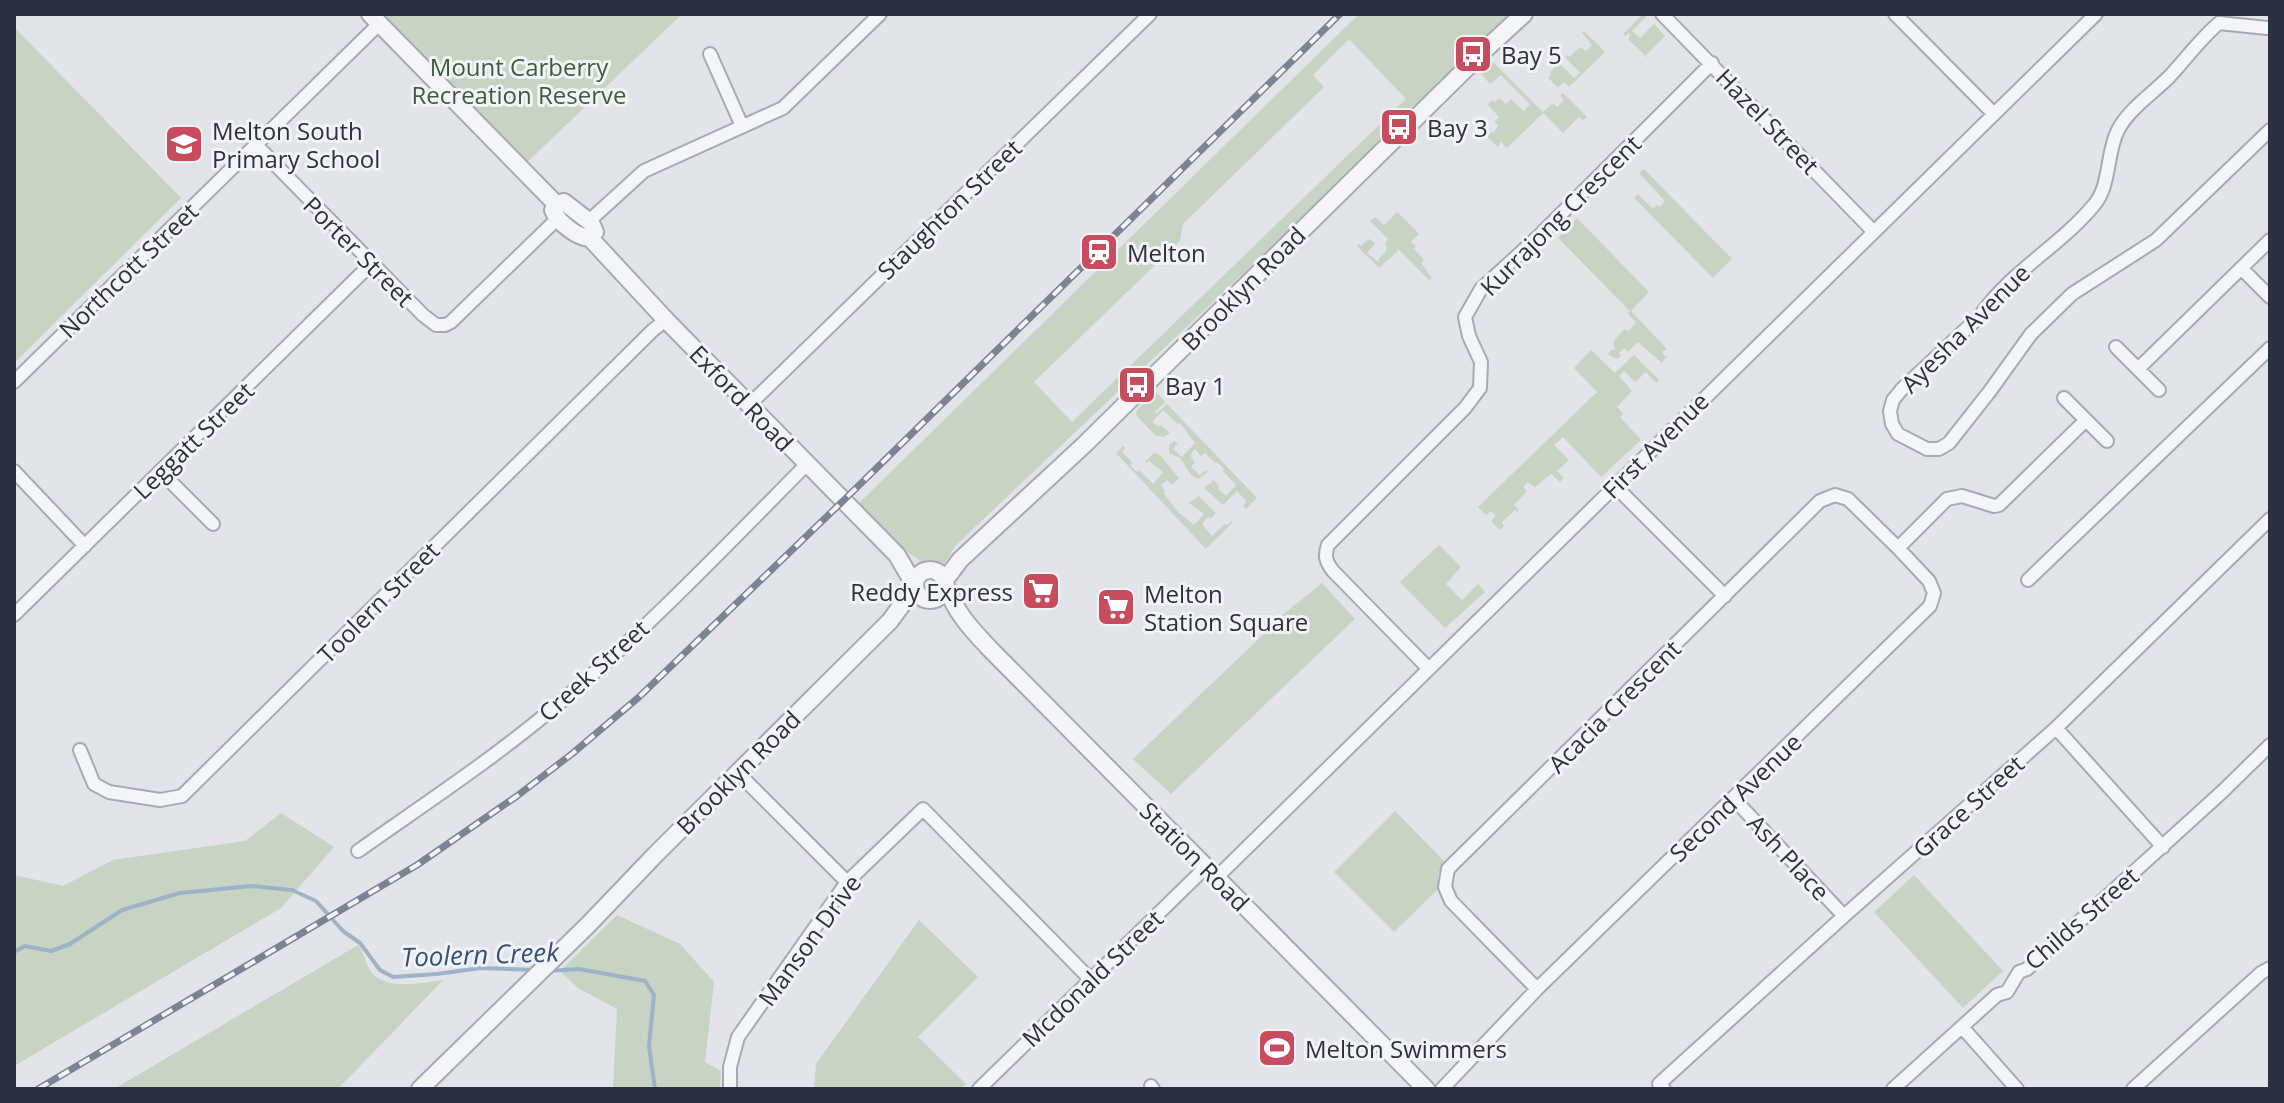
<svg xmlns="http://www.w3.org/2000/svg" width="2284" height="1103" font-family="'Open Sans',sans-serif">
<rect width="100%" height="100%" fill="#e1e4e9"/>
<path fill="#c7d3c3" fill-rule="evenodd" d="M362,14H682L518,171L360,17Z
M1359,14H1509L1308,212L956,545L942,567L926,565L905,550L857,505ZM1349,39L1406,99L1072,422L1034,382L1180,241L1183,224L1324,87L1313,75Z
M1643,14L1646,17L1632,31L1640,38L1654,24L1665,36L1646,55L1650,60L1628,39L1631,35L1628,33L1626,36L1623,34Z
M14,27L181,198L14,363Z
M1584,31L1605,52L1569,87L1564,82L1558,87L1548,78L1551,74L1550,72L1559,63L1574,78L1580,73L1565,57L1567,55L1569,57L1580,47L1586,51L1592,45L1582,33Z
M1493,62L1543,112L1553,103L1557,107L1564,100L1560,96L1563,93L1587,117L1583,120L1579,117L1563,133L1543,113L1507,148L1501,142L1498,147L1487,136L1492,132L1494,133L1498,125L1494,122L1499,117L1488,105L1492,100L1495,102L1499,98L1506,104L1511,99L1524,111L1530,104L1501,75L1490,84L1481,74Z
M1644,169L1732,259L1713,278L1634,198L1638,194L1653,209L1657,205L1660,207L1665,201L1639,173Z
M1397,212L1419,234L1411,242L1416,246L1414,249L1424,260L1421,263L1432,278L1429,280L1396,247L1398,251L1379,268L1357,246L1359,244L1361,246L1369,239L1375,243L1367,253L1379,262V258L1386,252L1387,247L1385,243L1388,239L1370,221L1375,217L1384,225Z
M1577,218L1649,292L1631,311L1667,349L1662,352L1664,356H1667L1662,363L1638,342L1628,352L1624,348L1619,353L1621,356L1617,359L1608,354L1611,350L1616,349L1613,345L1615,339L1625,329L1629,331L1636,322L1628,314L1630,311L1558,238Z
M1591,350L1615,373L1634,355L1659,380L1656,383L1646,372L1635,382L1624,371L1619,376L1632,391L1617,407L1623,414L1620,417L1641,440L1601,477L1563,437L1554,445L1569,460L1557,471L1564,478L1560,482L1551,474L1535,487L1528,482L1523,487L1527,491L1514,505L1519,510L1518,512L1515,510L1502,522L1504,526L1500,530L1491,521L1496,516L1491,511L1486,515L1478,507L1597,392L1574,368Z
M1156,392L1165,402L1154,413L1156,414L1167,404L1257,498L1246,509L1243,506L1246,501L1237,491L1223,505L1204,488L1214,480L1219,486L1218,489L1226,496L1236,485L1223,471L1224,469L1217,462L1215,463L1205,453L1201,456L1195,449L1191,454V457L1195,462L1191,467L1200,475L1206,470L1208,472L1198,479L1192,476L1180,458L1169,453V445L1174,441L1178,443L1173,449L1182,457L1195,443L1180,423L1178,424L1163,410L1152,422L1159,427L1161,425L1170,433L1163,437L1155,435L1136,415L1137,410Z
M1123,446L1125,448L1122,452L1132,462L1130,465L1137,472L1139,470L1153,484L1163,472L1149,461L1146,463L1145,462L1154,453L1160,455L1179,478L1172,485L1167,480L1161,485L1165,491L1164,494L1179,513L1194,525L1204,514L1189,503L1199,496L1216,513L1211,518L1208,517L1202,524L1212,536L1225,524L1227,525L1231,521L1232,523L1206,549L1116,453Z
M1439,545L1461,567L1446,584L1462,600L1478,584L1485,592L1445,628L1400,582Z
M1322,583L1355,619L1171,794L1133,759L1271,627L1270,625Z
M1395,811L1445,862L1438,875V889L1394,932L1334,872Z
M281,813L334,847L281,908L14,1066V875L63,886L113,860L245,841Z
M1914,875L2003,971L1963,1008L1874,912Z
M617,915L680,944L714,982L705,1062L721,1071L720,1089H613L617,1009L578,988L560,971Z
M919,920L978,977L918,1037L966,1084L961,1089H814L816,1064Z
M358,945C364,953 365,961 369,969C382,992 422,983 443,980L338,1089H114Z"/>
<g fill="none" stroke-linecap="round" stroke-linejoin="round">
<path stroke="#9eb2c8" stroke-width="4" d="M14,952L25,946L51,951L70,944L122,910L180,893L251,886L292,890L316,901L343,931L360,943L380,970L393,977L437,974L481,968L535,970
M548,971L579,969L645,981L654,995L649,1046L655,1089"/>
<defs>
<path id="minor" d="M1662,14L1873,231
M1895,14L1994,114
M2267,28L2219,23C2200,39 2186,59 2169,77C2152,94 2129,109 2118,130C2106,153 2111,185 2094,205C2060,246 2010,272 1980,316L1902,389L1893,400L1890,411L1892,424L1898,434L1927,449H1939L1949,443L1990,391L2031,334L2072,294L2156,240L2270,130
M710,54L742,126
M256,145L423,315L436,325H445L451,322L557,219
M589,221L644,171L783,108L880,14
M2241,268L2270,297
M2116,347L2159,390
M2138,369L2270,240
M14,382L379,24
M2064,398L2107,441
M749,405L1150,14
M14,471L85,546
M161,472L213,524
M1614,485L1725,596
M2028,580L2270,348
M14,615L371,264
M1429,669L1333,571C1326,562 1324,556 1328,545L1465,408L1480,388L1481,362L1469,336L1465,317L1481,289L1539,236L1712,63
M2056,728L2163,847
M80,750L94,784L109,792L160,800L182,796L653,330L666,320
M738,773L847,882
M1734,799L1844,916
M358,851C423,805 490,761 551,710C642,634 724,548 807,464
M1216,878L2096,14
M1537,989L1451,901L1445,887L1448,869L1820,501L1835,495L1848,499L1898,548
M1962,1027L2017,1089
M1151,1086L1153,1089
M730,1089V1067L738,1037L847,882L923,809L1091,980
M979,1089L1206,867
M1442,1089L1537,989L1930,606L1934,593L1929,581L1898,548L1947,499L1962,496L1994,506L1999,505L2086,420
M1664,1089L1659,1084L1844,916L2056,728L2270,519
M1893,1089L1997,995L2007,992L2019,972L2027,969L2223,791L2270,745
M2133,1089L2261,973L2270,968"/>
<path id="tertiary" d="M370,14L556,204
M590,238L595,232L591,223L564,202L556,204L553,210C557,222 578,238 590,238L666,320L897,555L915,586
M915 585a15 15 0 1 1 30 0a15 15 0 1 1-30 0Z
M945,580L960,560L1084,445L1490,45L1524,14
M945,583C954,611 971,629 991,650L1426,1089
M420,1089L588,925L655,855L890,621L915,587"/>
</defs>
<use href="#minor" stroke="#a6abb3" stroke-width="16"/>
<use href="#tertiary" stroke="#a6abb3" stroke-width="20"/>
<use href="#minor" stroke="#f4f5f8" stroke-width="12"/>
<use href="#tertiary" stroke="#f4f5f8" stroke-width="16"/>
<defs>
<path id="rail" d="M38,1089L417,865L517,796L573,753L639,697L844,500L1340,14"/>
</defs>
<use href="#rail" stroke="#7b8492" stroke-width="7"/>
<use href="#rail" stroke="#f1f3f7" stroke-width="4" stroke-dasharray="12" stroke-linecap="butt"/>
</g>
<defs>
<symbol id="bus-square" viewBox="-11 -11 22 22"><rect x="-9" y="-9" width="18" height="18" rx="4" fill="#c94c5e" stroke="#f1f3f7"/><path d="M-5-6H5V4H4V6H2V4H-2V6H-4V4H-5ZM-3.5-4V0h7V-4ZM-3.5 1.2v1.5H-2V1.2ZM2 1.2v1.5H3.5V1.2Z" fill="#fff"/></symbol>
<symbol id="school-square" viewBox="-11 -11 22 22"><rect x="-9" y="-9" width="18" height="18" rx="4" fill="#c94c5e" stroke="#f1f3f7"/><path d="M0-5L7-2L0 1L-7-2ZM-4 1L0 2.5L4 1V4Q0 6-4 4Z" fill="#fff"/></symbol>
<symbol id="station-square" viewBox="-11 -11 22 22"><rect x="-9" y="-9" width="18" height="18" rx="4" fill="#c94c5e" stroke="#f1f3f7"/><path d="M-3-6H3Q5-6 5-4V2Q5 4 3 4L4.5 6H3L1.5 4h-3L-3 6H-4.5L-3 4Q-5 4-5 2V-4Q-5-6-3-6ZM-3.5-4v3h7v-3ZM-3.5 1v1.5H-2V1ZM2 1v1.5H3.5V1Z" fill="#fff"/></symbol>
<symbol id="supermarket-square" viewBox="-11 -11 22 22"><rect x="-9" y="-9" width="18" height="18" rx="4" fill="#c94c5e" stroke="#f1f3f7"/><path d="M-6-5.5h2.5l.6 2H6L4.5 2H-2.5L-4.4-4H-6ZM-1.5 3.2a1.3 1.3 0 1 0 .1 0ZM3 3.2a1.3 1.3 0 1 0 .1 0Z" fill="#fff"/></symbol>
<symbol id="stadium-square" viewBox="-11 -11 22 22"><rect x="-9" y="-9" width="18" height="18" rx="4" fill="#c94c5e" stroke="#f1f3f7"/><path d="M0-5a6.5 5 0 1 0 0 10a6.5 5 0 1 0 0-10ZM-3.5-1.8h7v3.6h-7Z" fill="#fff"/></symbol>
</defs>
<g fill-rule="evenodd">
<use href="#bus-square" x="1451" y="32" width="44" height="44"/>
<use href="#bus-square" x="1377" y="105" width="44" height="44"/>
<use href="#school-square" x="162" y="122" width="44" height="44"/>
<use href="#station-square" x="1077" y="230" width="44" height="44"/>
<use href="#bus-square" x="1115" y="363" width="44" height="44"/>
<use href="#supermarket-square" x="1019" y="569" width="44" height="44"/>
<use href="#supermarket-square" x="1094" y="585" width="44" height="44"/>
<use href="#stadium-square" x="1255" y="1026" width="44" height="44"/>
</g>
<g text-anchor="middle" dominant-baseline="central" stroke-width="6" stroke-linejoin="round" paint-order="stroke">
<g font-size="24" fill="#2a3241" stroke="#f1f3f7" text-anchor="start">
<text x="1501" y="54">Bay 5</text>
<text x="1427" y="127">Bay 3</text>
<text x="212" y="130">Melton South<tspan x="212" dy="28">Primary School</tspan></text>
<text x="1127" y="252">Melton</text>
<text x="1165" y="385">Bay 1</text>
<text x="1013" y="591" text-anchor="end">Reddy Express</text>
<text x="1144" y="593">Melton<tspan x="1144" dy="28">Station Square</tspan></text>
<text x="1305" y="1048">Melton Swimmers</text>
</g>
<g font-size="24" fill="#3f5c38" stroke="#f1f3f7">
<text x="519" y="66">Mount Carberry<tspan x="519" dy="28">Recreation Reserve</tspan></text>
</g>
<g font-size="24" fill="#2a3241" stroke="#f1f3f7">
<text transform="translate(1768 121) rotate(46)">Hazel Street</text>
<text transform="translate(949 209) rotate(-44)">Staughton Street</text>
<text transform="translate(1560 215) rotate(-45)">Kurrajong Crescent</text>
<text transform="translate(359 251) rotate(45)">Porter Street</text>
<text transform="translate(128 270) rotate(-44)">Northcott Street</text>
<text transform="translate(1243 288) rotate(-45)">Brooklyn Road</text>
<text transform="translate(1965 328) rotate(-45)">Ayesha Avenue</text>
<text transform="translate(742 398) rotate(46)">Exford Road</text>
<text transform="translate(193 440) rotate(-44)">Leggatt Street</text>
<text transform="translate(1655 445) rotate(-45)">First Avenue</text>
<text transform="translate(378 602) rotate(-45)">Toolern Street</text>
<text transform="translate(593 670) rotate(-42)">Creek Street</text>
<text transform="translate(1614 706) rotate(-45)">Acacia Crescent</text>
<text transform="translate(738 772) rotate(-45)">Brooklyn Road</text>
<text transform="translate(1735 797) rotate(-44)">Second Avenue</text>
<text transform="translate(1968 806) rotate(-42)">Grace Street</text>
<text transform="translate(1195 856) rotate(45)">Station Road</text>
<text transform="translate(1789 857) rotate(47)">Ash Place</text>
<text transform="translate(2081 918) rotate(-41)">Childs Street</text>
<text transform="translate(809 940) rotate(-54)">Manson Drive</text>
<text transform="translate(1092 978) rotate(-44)">Mcdonald Street</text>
</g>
<g font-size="26" font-style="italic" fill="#365173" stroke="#f1f3f7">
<text transform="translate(480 954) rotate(-2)">Toolern Creek</text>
</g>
</g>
<rect width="2284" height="1103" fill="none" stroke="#2a3241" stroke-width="32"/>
</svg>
